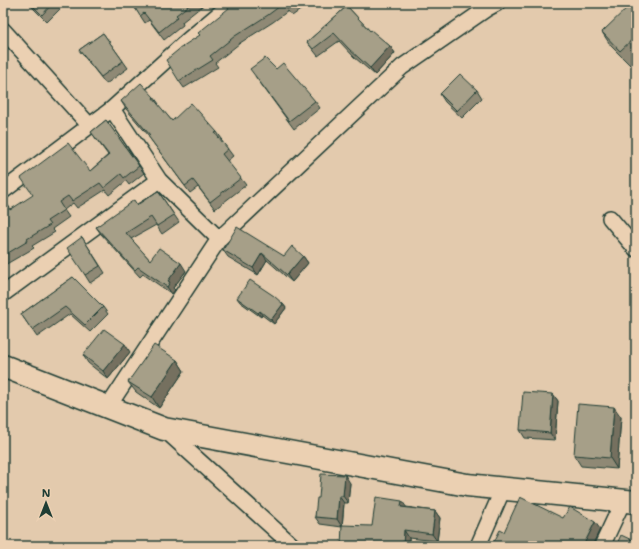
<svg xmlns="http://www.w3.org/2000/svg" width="639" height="549" font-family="'Shantell Sans',sans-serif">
<rect width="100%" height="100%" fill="#e3caad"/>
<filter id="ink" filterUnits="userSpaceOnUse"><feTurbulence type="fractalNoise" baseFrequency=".025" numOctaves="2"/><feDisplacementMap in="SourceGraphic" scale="8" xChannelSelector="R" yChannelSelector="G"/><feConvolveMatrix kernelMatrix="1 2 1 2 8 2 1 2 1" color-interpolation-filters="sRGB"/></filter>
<g filter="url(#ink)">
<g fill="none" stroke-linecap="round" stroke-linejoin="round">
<defs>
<path id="street" d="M3,30L90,126
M112,109L159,180L219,239
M3,191L112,109L187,41L232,3
M610,218L636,249
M3,294L159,180
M108,407L219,239L402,67L486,9L497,3
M165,430L293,546
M478,546L503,489
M602,546L623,501"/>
<path id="secondary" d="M3,366L164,429L467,485L636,502"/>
</defs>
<use href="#street" stroke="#1f3d34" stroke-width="18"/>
<use href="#secondary" stroke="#1f3d34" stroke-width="25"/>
<use href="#street" stroke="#ebd0b2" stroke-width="15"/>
<use href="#secondary" stroke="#ebd0b2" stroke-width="22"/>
</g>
<path fill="#8f8975" stroke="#1f3d34" d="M29,3H66L47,22L34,9Z
M132,3H206L182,22L183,25L164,40L149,20L145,23Z
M242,3H310L292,16L288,11L273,22L240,43L215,63L218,67L184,88L179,81L200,35Z
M636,3V59L630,65L611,46L602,32Z
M347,6L370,31L390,46L395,53L375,75L354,57L339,41L318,56L307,42Z
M103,33L128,68L106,84L79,50Z
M276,69L315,101L320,108L294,129L255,76Z
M477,90L482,98L462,118L445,102L440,94Z
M154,97L159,104L158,105L172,121L217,132L222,139L221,140L233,156L227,161L246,185L215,209L198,187L190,193L148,136H149L126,109L121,101Z
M106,120L144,173L129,185L126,181L109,195L105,190L77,208L73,203L64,210L69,217L52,229L55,232L32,246L34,248L3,266V200L11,209L90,171L108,155L91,132Z
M158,191L179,222L162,234L156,225L131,239L150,260L186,271L173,288L175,290L172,294L143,274L140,277L101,234L96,227L137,204Z
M82,237L105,273L90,283L85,275Z
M223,250L284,256H303L308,263L292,282L267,260L258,275L228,257Z
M73,277L103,307L108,314L90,332L70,314L37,337L21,314Z
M237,298L283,304L286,308L274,324L262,315L261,317L240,302Z
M130,352L108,379L88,363L83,355Z
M177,360L184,371L159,408L136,392L128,382Z
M553,394L558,401L555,440L525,438L520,430Z
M621,417L617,469L581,466L574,455Z
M350,483L348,503H344L342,527L320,524L315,517L319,498Z
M406,507L435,511L440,518L437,541L409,538V546H341L372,526Z"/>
<path fill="#746f5f" stroke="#1f3d34" d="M390,46L395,53L375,75L370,68Z
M262,253L267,260L258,275L253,268Z
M303,256L308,263L292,282L287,275Z
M181,263L186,271L173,288L175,290L172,294L167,287L168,281Z
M283,304L286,308L274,324L271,320Z
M260,311L262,315L261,317L258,313Z
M125,344L130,352L108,379L103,371Z
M177,360L184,371L159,408L152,397Z
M553,394L558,401L555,440L550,433Z
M614,407L621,417L617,469L610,458Z
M345,475L350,483L348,503L343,496Z
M339,496L344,503L342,527L337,519Z
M402,501L407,508L401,507Z
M435,511L440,518L437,541L432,534Z
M595,522L600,529L592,546H583Z
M404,530L409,538V546H403Z"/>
<path fill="#a69f88" stroke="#1f3d34" d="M30,3H53L42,15Z
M132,3H192L176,15L178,17L159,32L144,13L140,16Z
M232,3H240L241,4L242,3H284L268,15L235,36L210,56L213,60L179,81L166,60L183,46L200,35L198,33L229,8L228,7Z
M288,3H296L287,9L285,7Z
M632,3H636V36L620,51L602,32Z
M347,6L370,31L371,30L390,46L370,68L349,49L334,33L313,49L307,42Z
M103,33L123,61L101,77L79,50Z
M265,58L276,69L283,63L315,101L289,121L250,69Z
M460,74L477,90L457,111L440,94Z
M141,83L154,97L153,98L172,121L191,103L217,132L215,133L228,149L222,154L241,178L210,202L193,180L185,186L148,136L150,135L121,101Z
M106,120L139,166L124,178L121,174L104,188L100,183L72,201L68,196L59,202L64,210L47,221L50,225L27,239L28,241L3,256V200H5L10,210L33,195L21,178L68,143L90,171L109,155L91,132Z
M158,191L174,215L157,226L151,217L126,233L150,260L159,248L181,263L168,281L170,282L167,287L138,267L135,270L96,227L134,200L137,205Z
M237,227L284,256L292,246L303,256L287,275L262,253L253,268L223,250Z
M82,237L100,266L85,275L67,248Z
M73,277L103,307L85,325L65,307L32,330L21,314Z
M250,280L274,296L283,304L271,320L260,311L258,313L237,298Z
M104,329L125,344L103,371L83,355Z
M154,345L177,360L152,397L128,382Z
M523,392L553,394L550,433L520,430Z
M578,404L614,407L610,458L574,455Z
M321,474L345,475L343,496H339L337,519L315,517L317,498H319Z
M376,497L402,501L401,507L435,511L432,534L404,530L403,546H341L342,525L372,526Z
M520,497L563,518L570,507L595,522L583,546H492L500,530L504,532Z
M621,535L636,542V546H616Z"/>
</g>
<rect width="639" height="549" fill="none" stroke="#ebd0b2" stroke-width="16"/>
<rect x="8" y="8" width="623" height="533" fill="none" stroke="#1f3d34" stroke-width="1.5" filter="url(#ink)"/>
<g transform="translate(46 503)" stroke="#ebd0b2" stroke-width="3" paint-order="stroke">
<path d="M0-3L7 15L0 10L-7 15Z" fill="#1f3d34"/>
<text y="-6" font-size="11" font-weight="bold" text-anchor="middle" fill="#1f3d34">N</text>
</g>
</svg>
